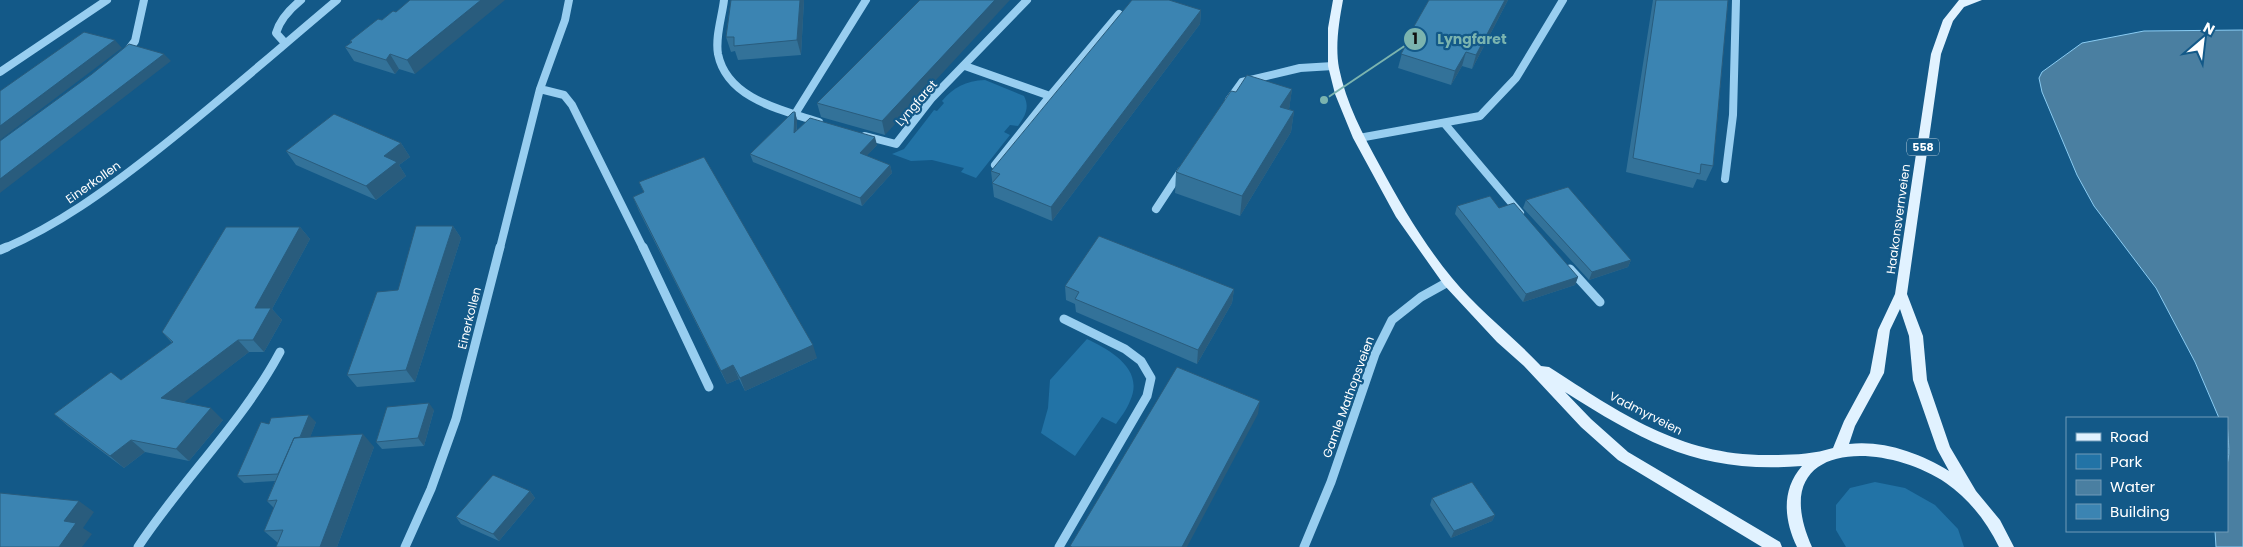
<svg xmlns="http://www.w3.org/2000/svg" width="2243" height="547" font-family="Poppins,sans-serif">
<rect width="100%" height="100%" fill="#135988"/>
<path fill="#2273a6" d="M985,80L1024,96C1030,108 1025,116 1018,126L1010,125L1004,132L1010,135L976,178L961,172L964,168L932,160L911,161L892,154L904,149L934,110L937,111L944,103L942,101C954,87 965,81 985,80Z
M1087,339C1110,350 1145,369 1130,401C1127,409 1121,417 1116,424L1102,417L1075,456L1041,433L1048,408L1050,380Z
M1875,482L1905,488L1935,505L1958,529L1964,547H1846L1836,530V505L1850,488Z"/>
<path fill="#4a7fa1" stroke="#8accf3" d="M2243,30V547H2216L2215,531H2227V464C2231,454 2227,431 2227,418H2219L2195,362L2156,288L2094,206L2077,175L2042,92L2039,78L2042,72L2082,43L2144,31Z"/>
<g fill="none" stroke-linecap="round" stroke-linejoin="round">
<path stroke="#98cef0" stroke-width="8" d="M724,0C722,17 715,37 718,54C727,99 782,110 819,122
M285,43L276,33C280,19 290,9 301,0
M126,53L135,41L144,0
M965,66L1050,96L995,165
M0,72L107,0
M540,89L564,95L572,105L643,248
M1050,96L1119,14
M1229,100L1242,82L1300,68L1333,66
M795,114L866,0
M1444,123L1520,213
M865,136L896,144L931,99L1027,0
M1359,138L1480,116L1516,78L1563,0
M1725,179L1733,115L1736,0
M1156,209L1181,171
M5,248C58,225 105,191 151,155C215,105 275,52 337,0
M500,248L540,89L565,20L569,0"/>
<path stroke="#98cef0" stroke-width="9" d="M643,247L709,387
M0,250L7,247
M1570,269L1600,302
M138,547C182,480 242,423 280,352
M405,547L431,489L456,419L500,247
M1059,547L1147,396L1151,378L1141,361L1125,349L1064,319
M1304,547L1331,482L1375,354L1392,320L1421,297L1448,282"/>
<path fill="#e1f2ff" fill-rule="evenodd" d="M1333,0H1343C1339,22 1335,46 1339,68C1346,103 1363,135 1380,166C1401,205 1424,244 1452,278C1479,311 1513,336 1541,366L1549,367C1622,414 1682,457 1773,455C1793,455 1814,454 1833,448L1844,421L1870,373L1878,330L1895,294L1931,54L1943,20L1959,0H1982L1964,7L1953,21L1941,54L1907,294L1923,336L1927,380L1950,447L1976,491L2000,520L2014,547H1999C1987,522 1969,499 1946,483C1882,440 1764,440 1812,547H1797C1784,520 1781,490 1802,466C1702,474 1647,444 1565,392L1591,419L1628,452L1780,542L1782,547H1762L1618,460L1581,427L1524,366L1497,342L1444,285L1396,217L1353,138L1335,94L1328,66V28ZM1900,309L1909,336L1913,380L1937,449L1949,471C1920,453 1883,440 1849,444L1855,426L1884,373L1890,330Z"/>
</g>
<path fill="#337299" d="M731,0H804L801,55L738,60L735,51L731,52L726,37Z
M920,0L885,135L821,117L817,103Z
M1429,0H1508L1472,69L1462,66L1451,85L1398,68L1405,42Z
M1653,0H1728L1713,166L1706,181L1697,179L1693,188L1626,172Z
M1201,10L1200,24L1052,221L994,197L991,171Z
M393,11L415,74L399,69L395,74L354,61L345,47L351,43L350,41L382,20Z
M1292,89L1289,109L1294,111L1291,132L1240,216L1175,193L1176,172L1236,92Z
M795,112L797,120V131L877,145L866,156L890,165L892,173L862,206L753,162L750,154Z
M401,143L410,157L399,165L406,176L376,200L296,165L286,151Z
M639,182L817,358L745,391L739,379L727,384L639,211L633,197L644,193Z
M1526,200L1631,260L1628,267L1589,280L1523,208Z
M1457,206L1499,208L1578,277L1575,285L1523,302L1455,214Z
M453,226L461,238L415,382L357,387L347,375L398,290Z
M300,227L310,239L272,309L282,320L264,352H249L183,402L223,420L189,461L145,452L124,468L68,426L54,414L121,380L172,343L162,332Z
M1065,286L1234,289L1232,303L1197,364L1076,312L1075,304L1066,300Z
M434,410L424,446L382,449L376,442Z
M316,422L310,437L374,447L337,547H276L278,543L264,531L274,508L267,501L275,481L244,483L237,476L269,424Z
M530,491L535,498L499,541L461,524L456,517Z
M1432,498L1495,515L1492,521L1451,538L1430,505Z"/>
<path fill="#295c7d" d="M481,0H505L415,74L407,60Z
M800,0H804L801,55L797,40Z
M995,0H1010L885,135L882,121Z
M1505,0H1508L1472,69L1476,55Z
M1201,10L1200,24L1052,221L1051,207Z
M115,40L122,48L0,140V126Z
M1466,52L1462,66L1451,85L1455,71Z
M164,54L171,61L0,193V179Z
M390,54L399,69L395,74L386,60Z
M1292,89L1289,110L1280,107Z
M1294,111L1291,132L1240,216L1242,196Z
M795,112L797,120L796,141L794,133Z
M875,137L877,145L862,161L860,153Z
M401,143L410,157L399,165L406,176L376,200L366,186L384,156Z
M890,165L892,173L862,206L860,198Z
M453,226L461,238L415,382L406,370Z
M300,227L310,239L272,309L282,320L264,352L253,340L255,308Z
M1631,260L1628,267L1589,280L1592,272Z
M1578,277L1575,285L1523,302L1526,294Z
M1234,289L1232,303L1197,364L1198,350Z
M238,340L249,352L174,410L161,398Z
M813,345L817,358L745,391L740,378Z
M733,365L739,379L727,384L721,371Z
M1260,401L1258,414L1187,547H1182Z
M429,403L434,410L424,446L418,438Z
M211,408L223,420L189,461L176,449Z
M309,415L316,422L294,480L286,473Z
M363,434L374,447L337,547H320Z
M131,440L145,452L124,468L110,456Z
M530,491L535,498L499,541L493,534Z
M79,501L94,512L83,528L92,534L82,547H59L64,521Z
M1495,515L1492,521L1451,538L1454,531Z"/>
<path fill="#3b84b2" stroke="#295c7d" d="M410,0H481L407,60L390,54L386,60L345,47L352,42L350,41L378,19L382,20L393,11L396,12Z
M731,0H800L797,40L734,46V37H726Z
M920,0H995L882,121L817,103Z
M1132,0H1169L1201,10L1051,207L992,183L1000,174L991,171Z
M1429,0H1505L1476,55L1466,52L1455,71L1401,54L1407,43L1405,42Z
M1656,0H1728L1713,166L1701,164L1700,174L1633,158Z
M84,32L115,40L0,126V91Z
M129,44L164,54L0,179V141L92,74Z
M1247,75L1292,89L1280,107L1294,111L1242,196L1176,172L1231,91L1236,92Z
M793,112H795L794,133L810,118L875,137L860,153L890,165L860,198L750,154Z
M334,114L401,143L384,156L397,162L366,186L286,151Z
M704,157L813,345L740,378L733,365L721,371L633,197L644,192L639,182Z
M1568,187L1631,260L1592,272L1526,200Z
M1490,196L1499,208L1514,203L1578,277L1526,294L1457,206Z
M416,226H453L406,370L347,375L377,292L398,290Z
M226,227H300L255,308H271L253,340H238L161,398L211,408L176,449L131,440L110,456L54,414L111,372L121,380L173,342L162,332Z
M1099,236L1234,289L1198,350L1075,299L1079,292L1065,286Z
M1177,367L1260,401L1182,547H1072L1070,546Z
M429,403L418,438L376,442L387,407Z
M309,415L300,437L294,438L278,474L237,476L261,422L269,424L271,418Z
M363,434L320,547H276L283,530L264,531L277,500L267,501L294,438Z
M493,475L530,491L493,534L456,517Z
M1472,482L1495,515L1454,531L1432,498Z
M0,493L79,501L64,521L76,523L59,547H0Z"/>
<g text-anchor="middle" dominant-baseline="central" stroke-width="4.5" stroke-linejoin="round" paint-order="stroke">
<rect fill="#135988" stroke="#b8cddb" stroke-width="1" x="1907" y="138.5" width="32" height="17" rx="4"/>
<g font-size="11" font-weight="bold" fill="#fff">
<text x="1923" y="147">558</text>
</g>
<g font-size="12" fill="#fff" stroke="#135988">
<text transform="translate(916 103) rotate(-49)">Lyngfaret</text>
<text transform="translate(93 182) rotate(-35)">Einerkollen</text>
<text transform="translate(1898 219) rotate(-82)">Haakonsvernveien</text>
<text transform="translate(469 318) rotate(-76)">Einerkollen</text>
<text transform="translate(1348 397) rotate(-70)">Gamle Mathopsveien</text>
<text transform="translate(1646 413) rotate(27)">Vadmyrveien</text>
</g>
</g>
<path fill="none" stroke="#7bb4af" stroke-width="2" d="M1324 100L1415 39"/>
<g fill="#7bb4af" stroke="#135988" stroke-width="2">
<circle cx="1324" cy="100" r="5"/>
<circle cx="1415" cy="39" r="12"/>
</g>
<g font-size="15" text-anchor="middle" font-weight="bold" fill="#111">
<text x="1415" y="44">1</text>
</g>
<g font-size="14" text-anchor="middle" font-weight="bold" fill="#7bb4af" stroke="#135988" stroke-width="4.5" stroke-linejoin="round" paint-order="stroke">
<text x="1472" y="44">Lyngfaret</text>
</g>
<rect x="2066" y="417" width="162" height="115" fill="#135988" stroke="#719bb8"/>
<rect x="2076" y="433" width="25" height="8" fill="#e1f2ff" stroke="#719bb8"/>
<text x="2110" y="442" font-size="15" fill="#ffffff">Road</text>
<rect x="2076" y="454" width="25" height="15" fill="#2273a6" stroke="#719bb8"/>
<text x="2110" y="467" font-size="15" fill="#ffffff">Park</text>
<rect x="2076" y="480" width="25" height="15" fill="#4a7fa1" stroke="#719bb8"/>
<text x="2110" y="492" font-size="15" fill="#ffffff">Water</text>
<rect x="2076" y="504" width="25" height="15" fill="#3b84b2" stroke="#719bb8"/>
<text x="2110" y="517" font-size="15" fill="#ffffff">Building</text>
<g transform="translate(2203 40) rotate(28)" stroke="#135988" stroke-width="4" paint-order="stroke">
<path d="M0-4L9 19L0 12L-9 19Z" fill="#ffffff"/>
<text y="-8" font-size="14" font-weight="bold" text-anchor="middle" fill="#ffffff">N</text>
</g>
</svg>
